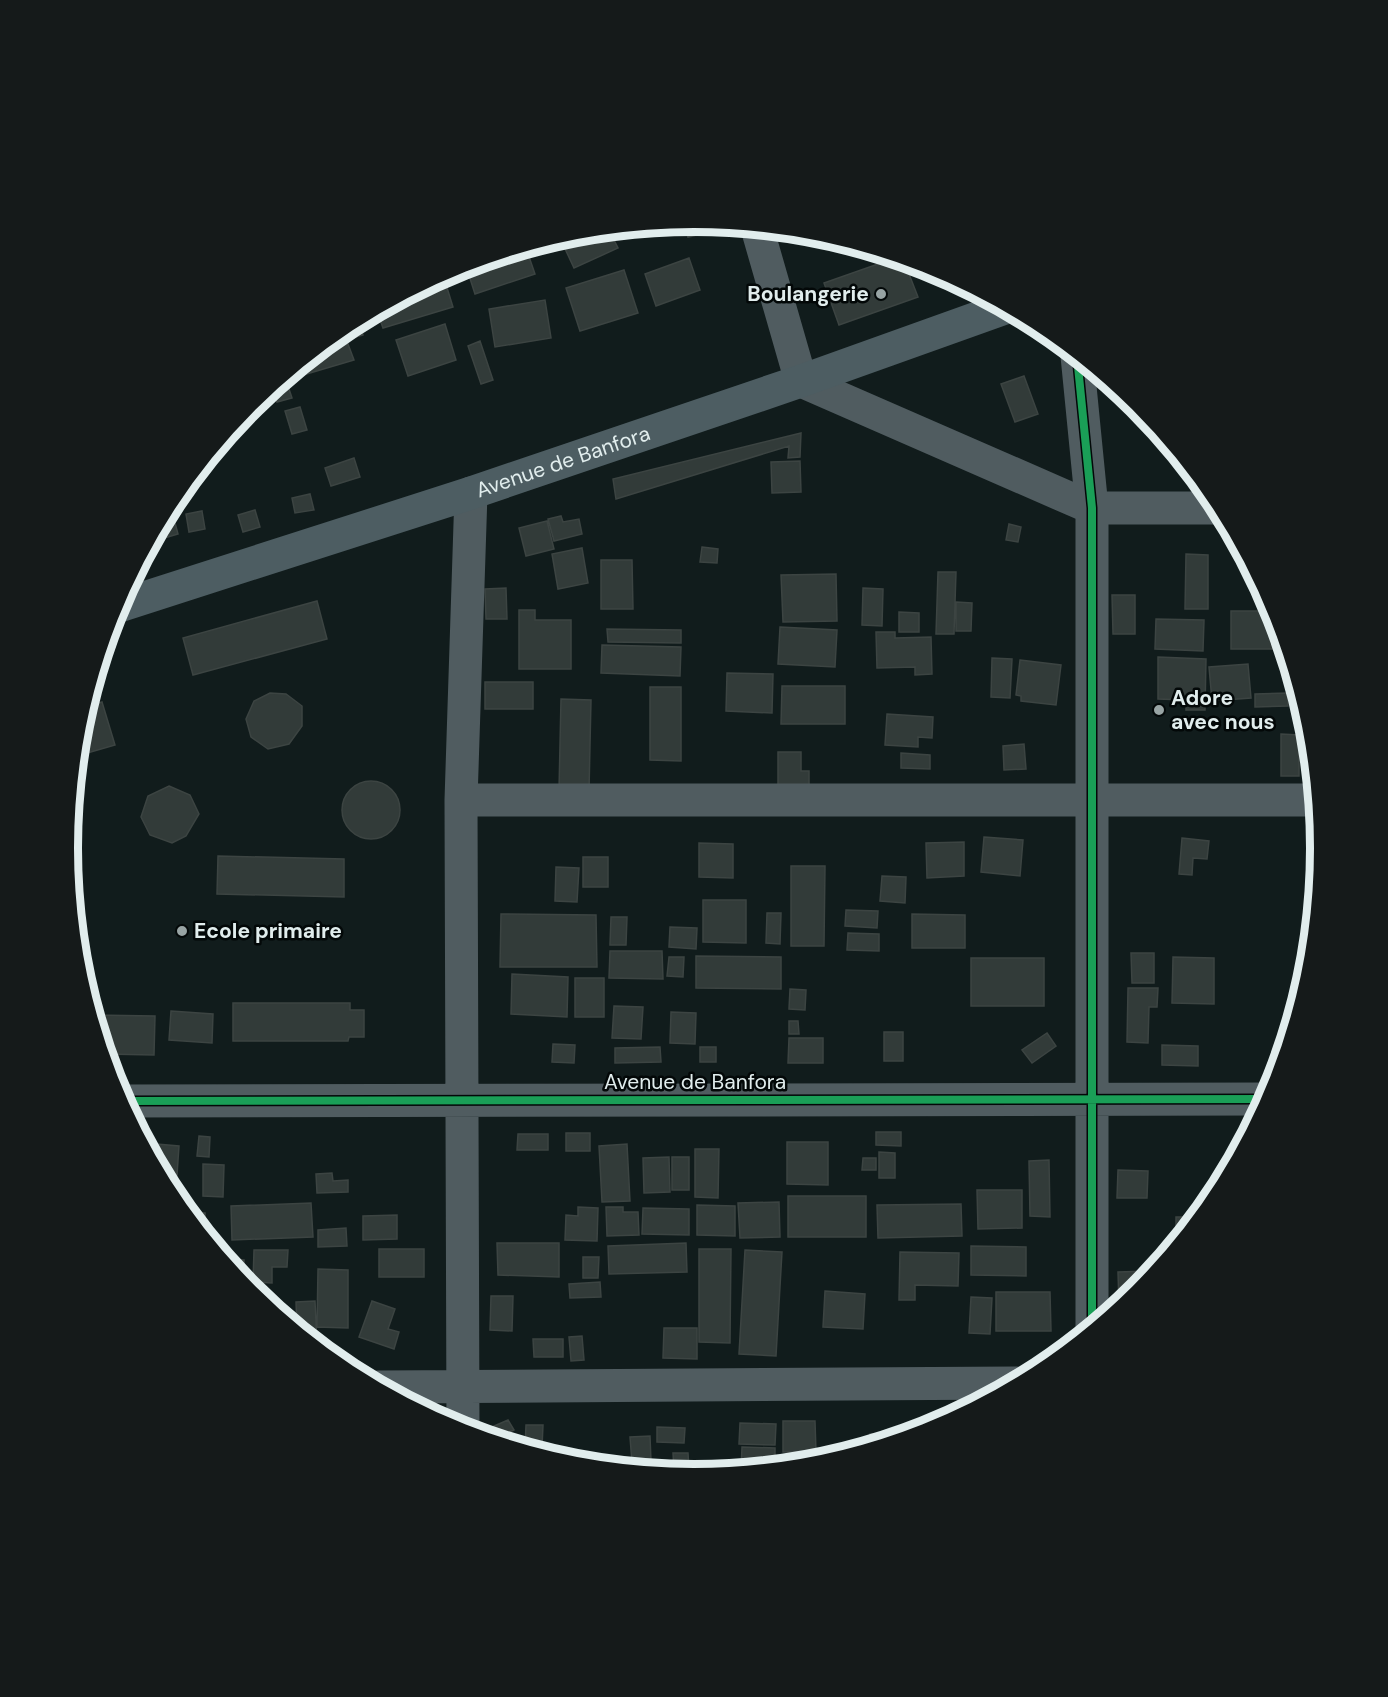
<svg xmlns="http://www.w3.org/2000/svg" width="1388" height="1697" font-family="'DM Sans',sans-serif">
<rect width="100%" height="100%" fill="#111c1c"/>
<path fill="#323b39" stroke="#3c4442" stroke-width="1.5" d="M694,222L712,224L713,232L688,237L685,223Z
M677,224L636,236L634,228Z
M609,230L618,248L574,268L560,238Z
M526,248L535,274L475,294L466,266Z
M689,258L700,290L656,306L645,274Z
M895,258L904,261L918,297L839,325L824,283Z
M624,270L638,313L580,331L566,288Z
M444,278L453,307L383,328L377,311Z
M545,300L551,338L495,347L489,309Z
M359,321L363,335L323,346L346,327Z
M445,324L456,360L408,376L396,340Z
M480,341L493,380L481,384L468,346Z
M348,344L354,360L293,378L292,372L313,354Z
M1024,376L1038,414L1015,422L1001,384Z
M285,377L292,398L277,402L273,388Z
M300,407L307,430L292,434L285,411Z
M801,433L800,457L788,458L789,446L616,499L613,479Z
M354,458L360,477L331,486L325,468Z
M800,461L801,492L772,493L771,462Z
M310,494L314,510L295,513L292,498Z
M171,508L178,534L151,542L169,509Z
M255,510L260,527L243,532L238,515Z
M202,511L205,529L189,532L186,514Z
M561,516L563,522L579,519L582,534L554,541L548,519Z
M547,521L554,549L526,556L519,528Z
M1009,524L1021,527L1018,542L1006,540Z
M702,547L718,549L717,563L700,562Z
M582,548L588,583L558,589L552,554Z
M1186,554L1208,555V609H1185Z
M601,560H632L633,609H601Z
M938,572H956L954,634H936Z
M836,574L837,621L783,622L781,575Z
M506,588L507,619H486L485,589Z
M863,588L883,589L882,626L862,625Z
M1112,595H1135V634H1113Z
M317,601L327,639L193,675L183,638Z
M956,602L972,603L971,631H956Z
M519,610H535V620H571V669H519Z
M1231,611H1273L1283,649H1231Z
M899,612L919,613V632H899Z
M1156,619L1204,620L1203,651L1155,649Z
M780,627L837,630L835,667L778,664Z
M607,629L681,630V643L608,642Z
M876,632H895V638L931,637L932,674L915,675V667L877,668Z
M602,645L681,647L680,676L601,673Z
M1158,657L1206,659L1205,710H1186V700L1158,699Z
M992,658L1012,659L1010,698L991,697Z
M1020,660L1061,665L1056,705L1021,701V696L1016,695Z
M1248,664L1251,698L1212,701L1209,667Z
M727,673L773,674L772,713L726,711Z
M485,682H533V709H485Z
M782,686H845V724H781Z
M650,687H681V761L650,760Z
M270,693L286,694L302,706V726L289,744L268,749L251,737L246,719L254,701Z
M1288,693V706L1255,707V694Z
M561,699L591,700L589,791L559,790Z
M102,702L115,745L77,756L80,726L85,707Z
M887,714L933,717L932,738L918,737V747L885,745Z
M1281,734L1299,735V776H1281Z
M1024,744L1026,769L1004,770L1003,746Z
M778,752H801V771H809V792H778Z
M901,753L930,755V769L901,768Z
M342 810a29 29 0 1 1 58 0a29 29 0 1 1-58 0Z
M169,786L190,795L199,814L186,836L172,843L150,835L141,817L148,796Z
M984,837L1023,840L1020,876L981,872Z
M1182,838L1209,841L1207,859L1193,858L1192,875L1179,874Z
M964,842V876L927,878L926,843Z
M699,843L733,844V878L699,877Z
M218,856L344,859V897L217,894Z
M583,857H608V887H583Z
M791,866H825L824,946H791Z
M556,867L579,868L577,902L555,901Z
M882,876L906,877L905,903L880,901Z
M703,900H746V943L703,942Z
M846,910L878,911L877,928L845,926Z
M1307,910H1314L1311,947H1307Z
M767,913H781L780,944L766,943Z
M501,914L596,915L597,967H500Z
M912,914L965,915V948H912Z
M611,917H627L626,945H610Z
M670,927L697,928L696,949L669,947Z
M848,933L879,934V951L847,950Z
M610,951H662L663,979L609,978Z
M1131,953H1154V983H1132Z
M696,956L781,957V989L696,988Z
M669,957H684L683,977L667,976Z
M1173,957L1214,958V1004L1172,1003Z
M971,958H1044V1006H971Z
M512,974L568,977L567,1017L511,1014Z
M575,978H604V1017H575Z
M1128,988H1158L1157,1007H1149L1148,1043L1127,1042Z
M790,989L806,990L805,1010L789,1009Z
M233,1003H350V1010H364V1037H349L348,1041H233Z
M614,1006L643,1007L641,1039L612,1038Z
M171,1011L213,1014L212,1043L169,1040Z
M671,1012L696,1013L695,1044L670,1043Z
M93,1015L155,1016L154,1055L105,1054Z
M789,1021H798L799,1034H789Z
M884,1032H903V1061H884Z
M1047,1033L1056,1046L1032,1063L1022,1050Z
M789,1038H823V1063H788Z
M553,1044L575,1045L574,1063L552,1062Z
M1162,1045L1198,1046V1066L1162,1065Z
M660,1047L661,1062L615,1063V1048Z
M700,1047H716V1062H700Z
M876,1132H901V1146L876,1145Z
M566,1133H590V1151H566Z
M518,1134H548V1150H517Z
M199,1136L210,1137L209,1157L197,1156Z
M787,1142H828V1185L787,1184Z
M145,1143L179,1146L177,1175L161,1174Z
M627,1144L630,1201L602,1202L599,1146Z
M695,1149H719L718,1198L695,1197Z
M879,1152L895,1153V1178H879Z
M669,1157L670,1192L644,1193L643,1158Z
M672,1157H689V1190H672Z
M863,1158H876V1170H862Z
M1049,1160L1050,1217L1030,1216L1029,1161Z
M203,1164L224,1165L223,1197L203,1196Z
M1118,1170L1148,1171L1147,1198H1117Z
M332,1173L333,1181L348,1180V1192L317,1193L316,1174Z
M977,1190H1022V1228L978,1229Z
M788,1196H866V1237H788Z
M779,1202L780,1237L740,1238L738,1203Z
M311,1203L313,1237L232,1240L231,1206Z
M961,1204L962,1236L878,1238L877,1205Z
M697,1205L735,1206V1236L697,1235Z
M578,1207L598,1208L597,1241L565,1240L566,1215L578,1216Z
M606,1207H623V1212H638L639,1235L607,1236Z
M643,1208L689,1209V1235L642,1234Z
M187,1213H205V1235Z
M397,1215V1239L363,1240V1216Z
M1176,1217H1198L1178,1241H1176Z
M346,1228L347,1246L318,1247V1230Z
M497,1243H559V1277L498,1275Z
M686,1243L687,1272L609,1274L608,1246Z
M971,1246L1026,1247V1276L971,1275Z
M379,1249H424V1277H379Z
M699,1249H731L730,1343L699,1342Z
M254,1250H288L287,1267H272V1283L253,1282Z
M745,1250L782,1252L776,1356L739,1354Z
M900,1252L959,1253L958,1286L915,1285V1300H899Z
M583,1257H599L598,1278H583Z
M228,1259L244,1260L243,1282L228,1264Z
M318,1269L348,1270V1328L317,1327Z
M1150,1271V1276L1137,1292L1119,1306L1118,1272Z
M600,1282L601,1297L570,1298L569,1284Z
M825,1291L865,1294L863,1329L823,1327Z
M996,1292H1050L1051,1331H996Z
M491,1296H513L512,1331L490,1330Z
M971,1297L992,1298L990,1334L969,1333Z
M315,1301L317,1345L297,1329L296,1302Z
M372,1301L395,1309L388,1329L399,1332L394,1349L359,1337Z
M664,1328H697V1359L663,1358Z
M582,1336L584,1360L571,1361L569,1337Z
M533,1339H563V1357H534Z
M508,1420L514,1430L497,1438L492,1427Z
M783,1421H815L816,1452H783Z
M740,1423L776,1424L775,1445L739,1444Z
M526,1425H543L542,1448H525Z
M657,1427L685,1428L684,1443L657,1442Z
M906,1433V1436L870,1447V1434Z
M650,1436L651,1461L632,1463L630,1437Z
M742,1447L775,1448V1467L741,1470Z
M673,1453H688L689,1470L674,1471Z"/>
<g fill="none" stroke-linecap="round" stroke-linejoin="round">
<path stroke="#505c60" stroke-width="33" d="M757,228L801,381L1092,508H1219
M1077,356L1092,508V1328
M461,800H1316
M122,1101L1267,1099
M379,1387L1016,1383
M463,1430L461,800L471,493"/>
<path stroke="#4d5d62" stroke-width="33" id="s1" d="M116,607L471,493L801,381L1005,308"/>
<defs>
<path id="cycleway" d="M1077,356L1092,508V1328
M122,1101L1267,1099"/>
</defs>
<use href="#cycleway" stroke="#030808" stroke-width="11"/>
<use href="#cycleway" stroke="#1a9f57" stroke-width="8"/>
</g>
<g fill="#98a4a4" stroke="#030808" stroke-width="2">
<circle cx="881" cy="294" r="6"/>
<circle cx="1159" cy="710" r="6"/>
<circle cx="182" cy="931" r="6"/>
</g>
<g text-anchor="middle" dominant-baseline="central" stroke-width="5" stroke-linejoin="round" paint-order="stroke">
<g font-size="21" font-weight="bold" fill="#e1eded" stroke="#030808" text-anchor="start">
<text x="869" y="294" text-anchor="end">Boulangerie</text>
<text x="1171" y="698">Adore<tspan x="1171" dy="24">avec nous</tspan></text>
<text x="194" y="931">Ecole primaire</text>
</g>
<g font-size="21" fill="#e1eded" stroke="#030808">
<text stroke="none"><textPath href="#s1" startOffset="470">Avenue de Banfora</textPath></text>
<text x="695" y="1082">Avenue de Banfora</text>
</g>
</g>
<path d="M0 0H1388V1697H0ZM78 848a616 616 0 1 1 1232 0a616 616 0 1 1-1232 0Z" fill="#151a1a" fill-rule="evenodd"/>
<path fill="none" stroke="#e1eded" stroke-width="8" d="M78 848a616 616 0 1 1 1232 0a616 616 0 1 1-1232 0Z"/>
</svg>
